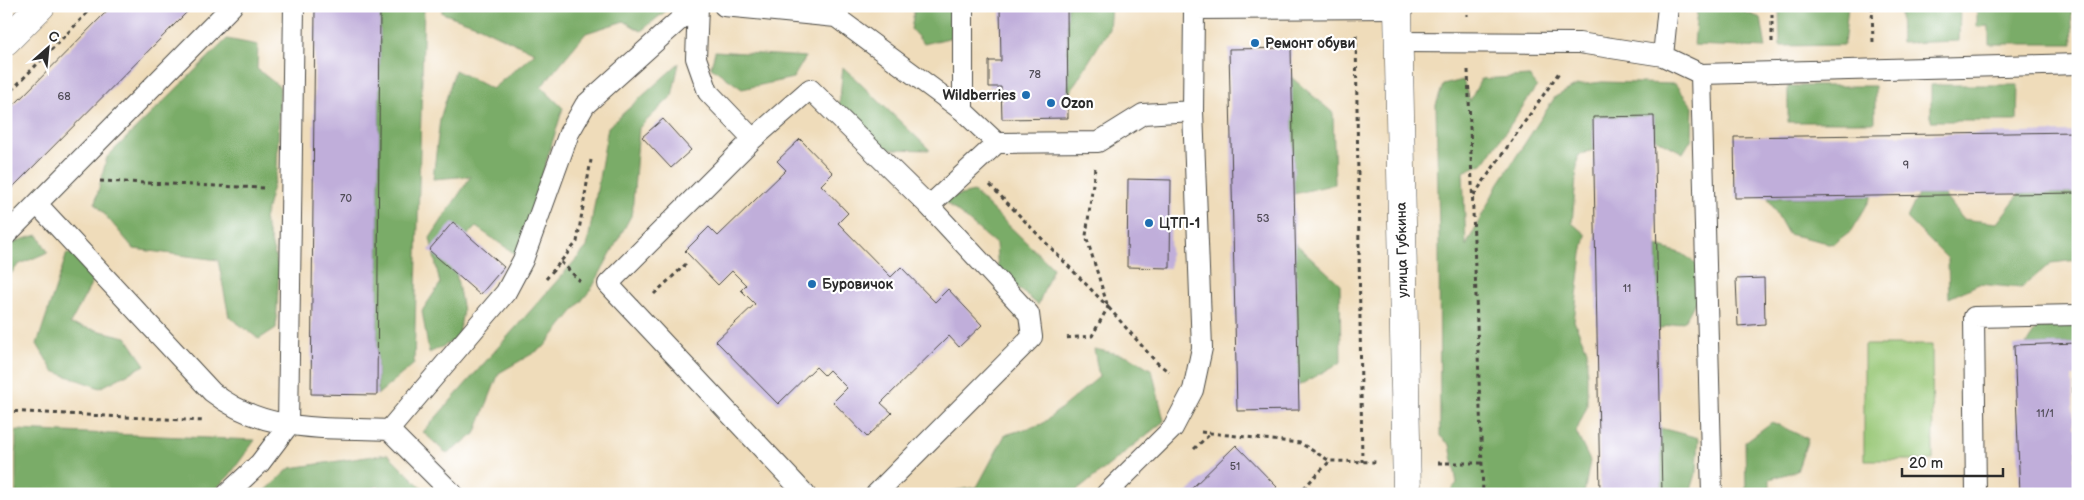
<svg xmlns="http://www.w3.org/2000/svg" width="2084" height="500" font-family="'Balsamiq Sans',sans-serif">
<rect width="100%" height="100%" fill="#fff"/>
<filter id="ink" filterUnits="userSpaceOnUse"><feTurbulence type="fractalNoise" baseFrequency=".02" numOctaves="2"/><feDisplacementMap in="SourceGraphic" scale="10" xChannelSelector="R" yChannelSelector="G"/><feConvolveMatrix kernelMatrix="1 2 1 2 8 2 1 2 1" color-interpolation-filters="sRGB"/></filter>
<filter id="wash" filterUnits="userSpaceOnUse"><feTurbulence type="fractalNoise" baseFrequency=".0096" numOctaves="4" result="noise"/><feDisplacementMap in="SourceGraphic" scale="20" xChannelSelector="R" yChannelSelector="G"/><feGaussianBlur stdDeviation="1.12" result="paint"/><feColorMatrix in="noise" values="0 0 0 0 0 0 0 0 0 0 0 0 0 0 0 0 0 1.4 0 .05"/><feComposite in="paint" operator="in"/></filter>
<g filter="url(#wash)">
<rect width="100%" height="100%" fill="#efdcba"/>
<path fill="#98c776" stroke="#627950" d="M1864,345H1932L1933,460H1864Z"/>
<path fill="#7aac67" stroke="#526c49" d="M346,6H424L414,364L377,395L380,10H347Z
M442,6H672L641,31L624,21L586,33L541,87L563,108L517,255L476,227L452,250L463,311L458,339L429,353L422,311L440,284L430,238L471,176L433,179L440,119L455,70L492,89L535,53L476,25L442,13Z
M915,6H967L953,37L924,44L911,29Z
M1067,6H1111L1109,29L1068,95Z
M1699,6H1745L1744,12L1761,18L1766,48L1694,45L1697,9Z
M1779,6H1848L1844,45L1780,46Z
M1900,6H1960L1959,41L1901,43Z
M1977,6H2071L2073,44H1989V26L1977,27Z
M227,39L258,45L257,69L280,87L277,171L264,219L279,269L276,328L259,339L229,317L218,260L134,249L95,203L107,157Z
M715,51L806,57L793,78L742,89L711,67Z
M679,63L672,96L639,128L632,214L592,288L544,347L499,373L475,434L447,454L423,432L587,247L608,127Z
M843,67L930,150L889,149L838,116Z
M1529,76L1537,86L1484,163L1463,172L1466,246L1497,186L1555,97L1577,85L1602,82L1675,84L1693,107L1692,138L1683,153L1655,138L1654,116L1593,117V149L1578,156L1572,223L1586,235L1582,254L1574,321L1587,350V406L1576,432L1590,461L1584,494H1448L1457,483L1450,445L1440,436L1439,234L1436,105L1443,85L1463,80L1470,101L1481,79Z
M1291,77L1333,113L1335,184L1294,194Z
M1931,85H2018L2017,121H1931Z
M1788,86H1875V122H1788Z
M974,192L1053,268L1038,305L998,271L996,244L942,199Z
M2078,193V260L2051,263L2021,288L1979,284L1949,298L1948,259L1907,218L1918,195H1944L1962,219L1997,223L2019,194Z
M1872,196L1853,229L1833,244L1788,234L1768,198Z
M38,235L48,252L18,265L6,280C6,245 3,244 38,235Z
M1295,243L1340,284L1341,362L1298,386Z
M1657,246L1683,254L1698,265L1699,295L1685,321L1658,329Z
M67,253L94,260L93,281L70,324L126,337L145,365L100,388L53,371L37,344Z
M2078,324V343L2026,345L2037,328Z
M1094,349L1129,356L1152,370L1164,421L1073,494H933L977,487L1005,435L1042,424L1099,377Z
M1772,422L1808,439L1797,471L1770,479V494H1746L1745,442Z
M1660,428L1699,438L1697,470L1690,494H1662Z
M16,430L255,440L229,476L211,494H16Z
M388,454L428,494H386L378,486L355,494H262L290,468Z"/>
<g id="blocks">
<path fill="#c0aeda" d="M112,6H193L6,194V113Z
M1000,6H1067L1068,118L1002,119L1001,87H989V61H1001Z
M1600,6H1622L1621,9L1600,8Z
M315,9L380,10L377,395L311,394Z
M1291,48L1299,410L1237,411L1229,49Z
M1654,116L1662,494H1600L1593,117Z
M663,119L691,150L671,168L642,137Z
M2078,132V193L1735,198L1734,137Z
M800,139L833,173L821,185L848,213L838,223L891,277L901,267L935,302L948,289L982,325L959,347L949,336L881,403L892,413L867,437L833,402L847,388L829,370L824,375L816,367L778,404L716,341L755,304L741,290L746,285L732,271L718,285L685,251L709,227L718,236L786,170L777,161Z
M1128,179L1171,180L1170,268L1127,267Z
M453,222L504,267L480,295L429,250Z
M1764,278L1765,324L1738,326L1736,279Z
M2078,343V377H2072L2074,428H2078V456H2075L2076,494H2020L2014,345Z
M1236,445L1277,487L1270,494H1186Z"/>
</g>
</g>
<g filter="url(#ink)">
<use href="#blocks" fill-opacity="0" stroke="#484640" stroke-width="1"/>
<g fill="none" stroke-linecap="round" stroke-linejoin="round">
<defs>
<path id="lane" d="M698,6L696,58L708,92L753,139
M724,6L836,17L963,111L997,143L1098,142L1143,114L1193,111
M963,6V111
M1398,42L1579,43L1663,56L1701,74L2078,64
M1663,56L1668,6
M1701,74L1712,494
M37,204L212,392C265,434 325,427 389,430L453,494
M929,206L997,143
M6,235L232,6
M389,430L506,292L523,260L569,133L585,105L695,6
M227,494L260,463L288,426L294,6
M805,494L608,284L753,139L810,89L929,206L1029,314L1032,337L876,494
M1106,494L1173,428L1193,390L1202,348L1193,111L1194,9L1398,8
M1976,494L1974,317L2078,315"/>
<path id="secondary" d="M1398,6L1407,494
M6,41L41,6"/>
</defs>
<use href="#lane" stroke="#484640" stroke-width="22"/>
<use href="#secondary" stroke="#484640" stroke-width="29"/>
<path stroke="#484640" stroke-width="3" stroke-dasharray="4 4" stroke-linecap="butt" d="M1467,6V16
M1772,6V46
M1872,6L1873,43
M1356,35L1362,462
M1468,70L1483,494
M6,96L94,6
M1095,168L1086,236L1108,307L1156,362L1169,372
M100,181L263,188
M990,185L1108,307L1092,336L1065,338
M1474,195L1560,71
M561,262L580,281
M546,279L577,242L591,160
M654,294L686,264
M6,411L205,421
M1201,432L1300,443L1330,461L1377,462
M1194,449L1211,433
M1438,463H1482
M1298,494L1330,461"/>
<use href="#lane" stroke="#fff" stroke-width="20"/>
<use href="#secondary" stroke="#fff" stroke-width="28"/>
</g>
</g>
<g fill="#1f6fb2" stroke="#fff" stroke-width="2">
<circle cx="1255" cy="43" r="5"/>
<circle cx="1026" cy="95" r="5"/>
<circle cx="1051" cy="103" r="5"/>
<circle cx="1149" cy="223" r="5"/>
<circle cx="812" cy="284" r="5"/>
</g>
<g text-anchor="middle" dominant-baseline="central" stroke-width="4.5" stroke-linejoin="round" paint-order="stroke">
<g font-size="11" fill="#504c57">
<text x="1035" y="74">78</text>
<text x="64" y="96">68</text>
<text x="1906" y="165">9</text>
<text x="346" y="198">70</text>
<text x="1263" y="218">53</text>
<text x="1627" y="288">11</text>
<text x="2045" y="413">11/1</text>
<text x="1235" y="466">51</text>
</g>
<g font-size="14" font-weight="bold" fill="#2b2b2b" stroke="#fff" text-anchor="start">
<text x="1265" y="43">Ремонт обуви</text>
<text x="1016" y="95" text-anchor="end">Wildberries</text>
<text x="1061" y="103">Ozon</text>
<text x="1159" y="223">ЦТП-1</text>
<text x="822" y="284">Буровичок</text>
</g>
<g font-size="14" fill="#2b2b2b" stroke="#fff">
<text transform="translate(1402 250) rotate(-91)">улица Губкина</text>
</g>
</g>
<rect width="2084" height="500" fill="none" stroke="#fff" stroke-width="25"/>
<g transform="translate(48 48) rotate(27)" stroke="#ffffff" stroke-width="4" paint-order="stroke">
<path d="M0-4L9 19L0 12L-9 19Z" fill="#2b2b2b"/>
<text y="-8" font-size="14" font-weight="bold" text-anchor="middle" fill="#2b2b2b">С</text>
</g>
<path d="M1902 468v8h101v-8" fill="none" stroke="#2b2b2b" stroke-width="2.5"/>
<text x="1909" y="468" font-size="15" fill="#2b2b2b" stroke="#ffffff" stroke-width="4" paint-order="stroke">20 m</text>
</svg>
